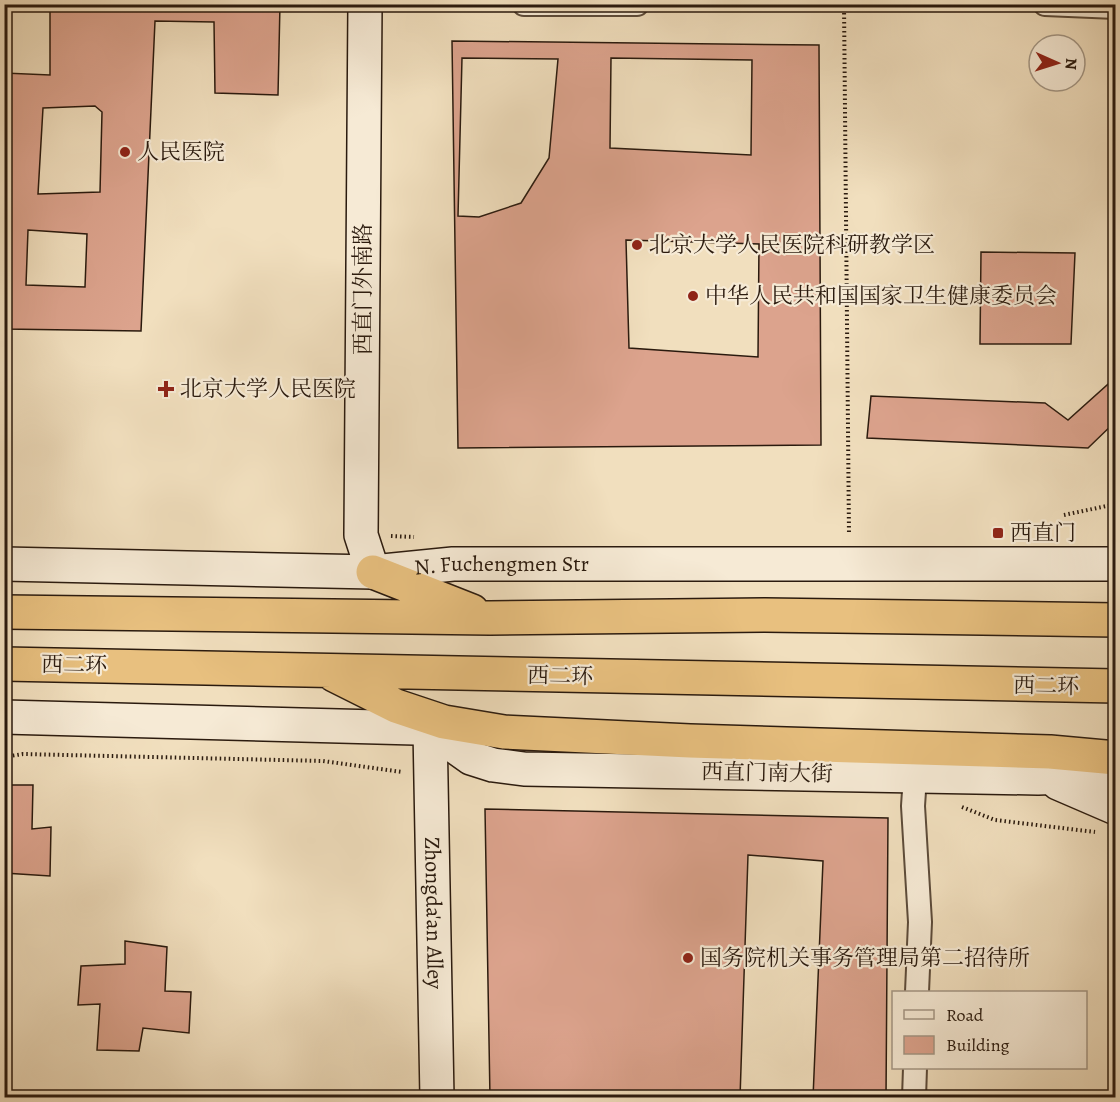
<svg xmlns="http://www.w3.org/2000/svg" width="1120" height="1102" font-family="Alegreya,'Noto Serif SC',serif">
<rect width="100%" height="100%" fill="#f1dfbe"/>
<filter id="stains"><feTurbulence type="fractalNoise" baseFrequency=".00333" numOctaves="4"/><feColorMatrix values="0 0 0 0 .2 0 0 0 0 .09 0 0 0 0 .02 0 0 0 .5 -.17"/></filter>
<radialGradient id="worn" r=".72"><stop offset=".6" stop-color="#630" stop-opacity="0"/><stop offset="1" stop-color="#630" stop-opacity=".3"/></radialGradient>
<path fill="#dca38d" stroke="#2a1a0e" stroke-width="1.5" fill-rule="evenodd" d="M50,4H280L278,95L215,93L214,22L155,21L141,331L4,329V73L50,75ZM95,106L102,112L100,192L38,194L43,108ZM28,230L87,234L85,287L26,285Z
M452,41L819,45L821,445L458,448Z
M462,58L558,59L549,158L521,203L479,217L458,216Z
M611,58L752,60L751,155L610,148Z
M626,240L759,244L758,357L629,348Z
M981,252L1075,253L1071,344H980Z
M1116,377V421L1088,448L867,438L871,396L1045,403L1068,420Z
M4,785H33L32,829L51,827L50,876L4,873Z
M485,809L888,818L886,1098H490Z
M748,855L823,861L813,1098H740Z
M125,941L167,947L165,991L191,992L189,1033L143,1028L139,1051L97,1050L100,1004L78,1005L81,966L125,964Z"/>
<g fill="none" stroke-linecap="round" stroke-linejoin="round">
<defs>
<path id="street" d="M524,4H637
M1045,4L1116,7
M915,776L913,806L920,922L917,992
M914,1098L915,1068"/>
<g id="secondary">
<path d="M365,4L361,535L373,572"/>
<path id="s1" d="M4,564L373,572L453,564H1116"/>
<path d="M4,717L453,729"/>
<path d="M430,729L471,758L493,765L524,769L1038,778L1116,775"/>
<path id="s2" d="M430,729L437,1098"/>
<path d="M1058,783L1116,808"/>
</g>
<path id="highway" d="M373,572L472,611
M4,612L490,618L765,615L1116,620
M4,664L1116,686
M334,675L396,706L444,722L504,732L690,741L1050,752L1116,758"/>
</defs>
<use href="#street" stroke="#5c4b3a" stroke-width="26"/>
<use href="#secondary" stroke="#2a1a0e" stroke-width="36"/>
<use href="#highway" stroke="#2a1a0e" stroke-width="36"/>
<path stroke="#2a1a0e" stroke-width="4" stroke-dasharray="1.5 3" stroke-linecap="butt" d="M844,4L849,535
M1064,515L1116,504
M391,536L414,537
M4,757L23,754L323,761L402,772
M962,807L995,820L1095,832"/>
<use href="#street" stroke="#f6ead5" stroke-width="22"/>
<use href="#secondary" stroke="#f6ead5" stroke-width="33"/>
<use href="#highway" stroke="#e8c07f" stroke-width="33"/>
</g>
<g fill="#8f2418" stroke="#f6ead5" stroke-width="2">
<circle cx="125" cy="152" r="6"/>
<circle cx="637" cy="245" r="6"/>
<circle cx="693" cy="296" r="6"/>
<path d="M163 380h6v6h6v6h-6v6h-6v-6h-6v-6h6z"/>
<rect x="992" y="527" width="12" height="12" rx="3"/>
<circle cx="688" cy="958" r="6"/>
</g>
<g text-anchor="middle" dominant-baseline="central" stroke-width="4.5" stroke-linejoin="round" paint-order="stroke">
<g font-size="22" fill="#2a1a0e" stroke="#f6ead5" text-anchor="start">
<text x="137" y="152">人民医院</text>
<text x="649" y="245">北京大学人民医院科研教学区</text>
<text x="705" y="296">中华人民共和国国家卫生健康委员会</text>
<text x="180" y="389">北京大学人民医院</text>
<text x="1010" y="533">西直门</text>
<text x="700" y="958">国务院机关事务管理局第二招待所</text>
</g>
<g font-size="22" fill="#2a1a0e" stroke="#f6ead5">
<text transform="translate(363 289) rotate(-90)">西直门外南路</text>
<text stroke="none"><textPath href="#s1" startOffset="498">N. Fuchengmen Str</textPath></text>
<text transform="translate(74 665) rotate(1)">西二环</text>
<text transform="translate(560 676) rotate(1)">西二环</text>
<text transform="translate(1046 686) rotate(1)">西二环</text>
<text transform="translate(767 773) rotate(1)">西直门南大街</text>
<text stroke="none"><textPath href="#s2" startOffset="184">Zhongda'an Alley</textPath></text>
</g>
</g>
<rect width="1120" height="1102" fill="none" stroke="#f1dfbe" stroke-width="24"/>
<rect x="6" y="6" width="1108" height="1090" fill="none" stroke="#2a1a0e" stroke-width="3"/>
<rect x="12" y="12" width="1096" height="1078" fill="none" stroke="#2a1a0e" stroke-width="1.5"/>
<rect x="892" y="991" width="195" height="78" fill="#f6ead5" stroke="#a49785" stroke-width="1.5"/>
<rect x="904" y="1010" width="30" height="9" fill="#f6ead5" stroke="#a49785" stroke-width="1.5"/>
<text x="946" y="1021" font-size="18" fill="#2a1a0e">Road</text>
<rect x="904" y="1036" width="30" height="18" fill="#dca38d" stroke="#a49785" stroke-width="1.5"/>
<text x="946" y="1051" font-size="18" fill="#2a1a0e">Building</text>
<g transform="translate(1057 63) rotate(93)"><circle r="28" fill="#f6ead5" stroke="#a49785" stroke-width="1.5"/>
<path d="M0-4.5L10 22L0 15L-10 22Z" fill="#8f2418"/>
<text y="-9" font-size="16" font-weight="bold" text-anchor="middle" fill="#2a1a0e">N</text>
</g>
<rect width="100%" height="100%" filter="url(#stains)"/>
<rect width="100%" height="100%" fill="url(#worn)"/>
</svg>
